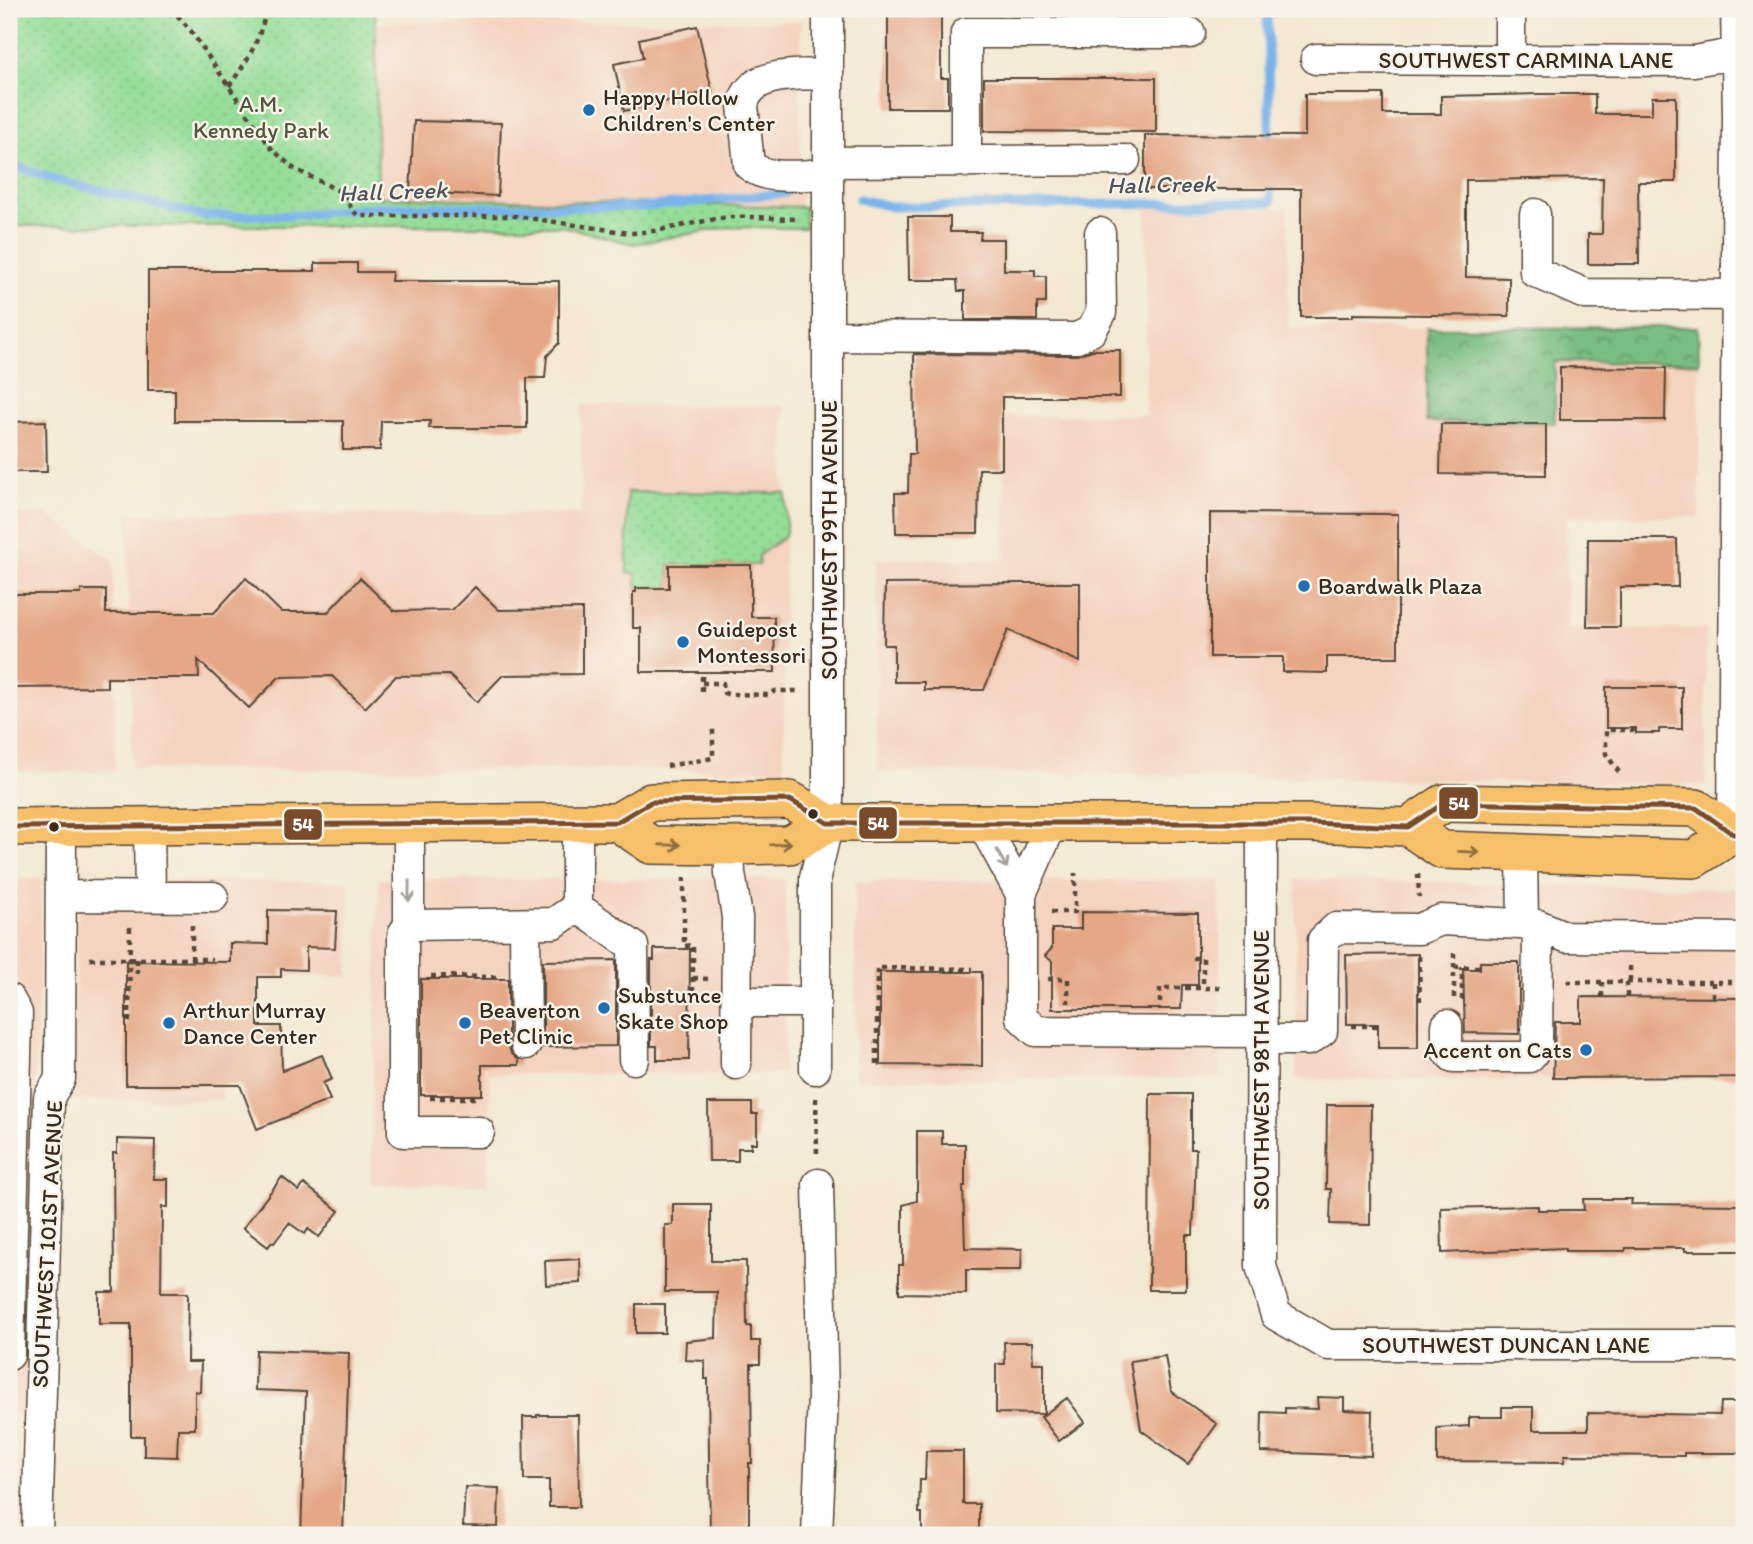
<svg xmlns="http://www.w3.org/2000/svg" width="1753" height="1544" font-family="Itim,sans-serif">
<defs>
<pattern id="forest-crowns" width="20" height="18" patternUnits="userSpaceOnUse" patternTransform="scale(1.75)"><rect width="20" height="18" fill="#78bd81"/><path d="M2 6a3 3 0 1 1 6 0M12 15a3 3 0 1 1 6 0" fill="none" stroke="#649a69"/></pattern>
<pattern id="park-dots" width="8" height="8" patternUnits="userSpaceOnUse" patternTransform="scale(1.75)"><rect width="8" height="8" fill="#95de99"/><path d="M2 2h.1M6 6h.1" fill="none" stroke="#81bf83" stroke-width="1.8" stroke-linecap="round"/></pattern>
</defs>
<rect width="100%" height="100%" fill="#f7f3e8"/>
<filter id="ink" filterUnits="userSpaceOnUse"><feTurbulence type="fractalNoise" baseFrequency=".0143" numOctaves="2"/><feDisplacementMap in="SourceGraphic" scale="14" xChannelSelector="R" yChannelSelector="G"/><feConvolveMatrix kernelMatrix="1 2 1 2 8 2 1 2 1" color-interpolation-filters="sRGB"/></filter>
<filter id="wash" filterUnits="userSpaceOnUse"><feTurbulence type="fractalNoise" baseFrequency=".00686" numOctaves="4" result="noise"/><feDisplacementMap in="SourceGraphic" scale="28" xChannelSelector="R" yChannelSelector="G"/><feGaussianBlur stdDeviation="1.57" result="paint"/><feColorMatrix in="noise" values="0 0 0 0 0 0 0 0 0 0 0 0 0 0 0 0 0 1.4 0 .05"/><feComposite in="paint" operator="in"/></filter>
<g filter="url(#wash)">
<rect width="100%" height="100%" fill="#f3e8d2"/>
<path fill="#f4d3c0" d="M801,21L800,207L377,197L376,23Z
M1146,208H1288V327L1427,328V422L1555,362L1699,363V517H1567V629H1706V785L877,771L876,559H1004V416L1146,415Z
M581,405L785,406L784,770L132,769L127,514H581Z
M9,515H48L113,560L115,772H9Z
M9,879H42L25,1412H9Z
M379,879H785V1074H490L488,1185L370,1184Z
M1296,879L1744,889V1078L1296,1080Z
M1220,880V1078L855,1080V881Z
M79,881H350L348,976H226L222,1100H72Z"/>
<path fill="url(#forest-crowns)" stroke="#5a7450" stroke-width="2" d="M1698,327L1699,363L1555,362V423L1427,422V328Z"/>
<path fill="url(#park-dots)" stroke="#68845c" stroke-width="2" d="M9,9H375L378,197L805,207V228L729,227L633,244L562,226H9Z
M627,492L786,493V532L784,537L759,555V565H669V588H636V573H627Z"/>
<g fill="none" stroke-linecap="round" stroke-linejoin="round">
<path stroke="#79b3ea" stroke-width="9" d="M1267,9L1270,147
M9,164L52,179L204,216L302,215L375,207H643L786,193
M859,199L893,207L1271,202L1270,178"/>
</g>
<g id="blocks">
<path fill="#e5a786" d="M888,9H941V78H948V108H888Z
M697,26L712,91L624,111L614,64L643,58L639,39Z
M984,78H1156V132L984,131Z
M1305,94H1383V114H1441V96L1541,94H1595V114H1652V97H1676V182H1638L1639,264H1588V234H1602L1603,178L1466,180V277L1509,278V316L1353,314V317H1301V189H1145V135L1305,136Z
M414,121L501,123L498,196L410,192Z
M908,217H950V232H981L980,239H1004V270H1035V276H1046V303H1037V320H965V291H958L957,280H909Z
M315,263H357V272H392L391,281H559V343L547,356L545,378H527V428H429L430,421H381L380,450H343V421H175V390H148V271H315Z
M1092,350H1120V397H1002V469H979L978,533H896L895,493H908L909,454H915L914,354L1077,355Z
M1560,367L1666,368L1665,420H1560Z
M46,421L47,472H9V422Z
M1441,424H1546V475L1440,474Z
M1210,513L1398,514V657H1327V673L1283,672V657H1210Z
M1588,539H1677L1678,587H1620V627H1587Z
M669,565H751V617H774L775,672H641V628H633V592H636V588H669Z
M246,578L281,612H328L360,578L394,611L452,610L475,587L499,610L582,609V674L503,675L477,702L449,675L396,676L365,708L332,676L279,677L249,708L198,660L199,678H107V687L9,688V594H81V590H106V613H214Z
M1025,583H1080V662L1008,630L984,690H924V682H894V645H884L885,584Z
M1606,687H1682V729H1659V733H1636V728H1606Z
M268,910L337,911L335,948L306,947V970L281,969V977H258V1026H281L282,1071L322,1055L332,1079L323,1083L330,1100L257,1129L240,1085H126V961L230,962V943L268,944Z
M1081,912L1198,913V985H1182L1181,1009H1052V961L1045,956L1052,948V929H1081Z
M654,949H690L689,1060H657V1046H651V960H654Z
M1418,954V1048H1378V1024H1347L1346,955Z
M616,960V1046L543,1047V961Z
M1480,962H1519V1034L1465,1033L1463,969H1480Z
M880,972H982V1066L880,1065Z
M421,979H508V1044L511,1053L519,1060V1065H482V1095H421Z
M1581,997L1744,998V1077L1553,1078L1555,1022H1581Z
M1150,1094H1191V1149H1196L1195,1180L1193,1235H1186V1290H1149Z
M708,1103H752V1114H757V1143H751V1148H738V1161H709Z
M1327,1105H1371L1370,1225L1330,1224L1331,1189H1326Z
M917,1131H942V1144H965V1186H963L965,1248L1022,1249L1021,1270H966V1294L899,1293V1265H903V1205L917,1201Z
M117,1139L155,1140L154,1179H168V1207H162L161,1293H188L187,1362H201L200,1392L195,1391V1429H178L177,1457L144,1456V1436H131V1324H99V1292H114L113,1153H117Z
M282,1177L299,1191L304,1184L339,1211L319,1237L308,1229L305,1234L289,1223L274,1243L272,1242L268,1247L243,1228Z
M1583,1199H1632L1631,1204L1744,1205V1251H1685V1248H1626L1625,1251H1565V1248L1442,1253L1441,1208L1538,1206V1210H1584Z
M673,1204H711V1261H746L747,1326H751V1341H760V1364H751L752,1463H749V1535H710L708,1379H705V1361L685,1360L686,1341L716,1338L717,1292H665V1225H673Z
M580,1259L581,1283L546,1285L545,1261Z
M636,1304H665V1333H636Z
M1004,1342H1032L1033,1363H1044V1414L996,1413V1364H1005Z
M256,1350L349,1353L343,1535H301L306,1392L255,1390Z
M1165,1356L1171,1391L1217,1424L1188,1464L1141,1430L1130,1361Z
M1317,1397L1344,1398V1410L1372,1411L1371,1456L1261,1452L1262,1412L1285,1413V1408L1318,1409Z
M1067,1398L1085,1422L1059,1441L1041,1417Z
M1721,1402H1744V1453H1684V1456L1565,1455L1564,1462L1437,1461V1428L1469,1426V1417H1502V1407H1533V1430H1588V1413L1720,1415Z
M537,1415H578L579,1507H549V1480H524L523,1417H537Z
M926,1451H963V1504H979V1535H922V1513H919L920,1480H925Z
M465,1487L499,1488L498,1527L463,1526Z"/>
</g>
</g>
<g filter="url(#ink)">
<use href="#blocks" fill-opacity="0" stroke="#574639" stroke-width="2"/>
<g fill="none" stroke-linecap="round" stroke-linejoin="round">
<defs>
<path id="minor" d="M1316,59L1694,61L1744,52
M1510,60V9
M828,74C800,75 749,70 743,105L749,165C768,182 804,174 828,174
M829,162L1125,160
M966,162V33H1190
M1535,214V272L1585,294L1736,295
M829,336L1077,338L1091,331L1101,313L1100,233
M577,822V907
M409,823V925L554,923L577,907
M982,823L1021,894
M1052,823L1021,894V1017L1036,1031L1261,1032
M1262,823L1261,1266L1276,1315L1328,1345H1744
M149,827L150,896
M1733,834L1738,116L1736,9
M729,846L730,873L737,917L736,1064
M1522,854L1523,923
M61,896L213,897
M577,907L633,946L634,1059
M525,924L526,1044
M409,925L403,934V1132H479
M9,999L17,1013L9,1355
M737,1002H815
M1447,1025V1051L1453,1057H1529L1537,1048L1538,925
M1261,1040H1309L1322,1031L1323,940L1336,928L1419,929L1441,920L1538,925L1566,937L1744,938
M815,1069V877L828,823V9
M37,1535L49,1097L60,1079L61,827
M817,1535L823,1396L818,1184"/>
<path id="major" d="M617,822L651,845L729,846L790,845L828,823H1310L1408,827L1442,850L1694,859L1733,834
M9,827L603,822H617L651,802L790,800L828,823
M1408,827L1444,803L1696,808L1733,834H1744"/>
</defs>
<use href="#minor" stroke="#574639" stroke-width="33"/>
<use href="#major" stroke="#574639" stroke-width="40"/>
<path stroke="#574639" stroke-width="4.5" stroke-dasharray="5 5" stroke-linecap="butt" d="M158,9L179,17L191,31L271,148L293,168L343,193C349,201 350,210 359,216H515L630,233C665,232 698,220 733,217C755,216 777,219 799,219
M229,86C247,62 261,39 266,9
M702,683H723L724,693L728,694L769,695L775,691H798
M702,691V672
M667,766L713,758V728
M1619,772L1606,754V730H1636
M1418,874L1419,897
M684,877V946L693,945V989H690
M1051,912H1075V873
M192,925V959
M130,927L129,1020H134
M1419,956L1420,1005
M1193,958H1203V988
M90,959H212
M137,959V977
M1630,966V982
M1454,967H1480
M431,976L496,977
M693,978L709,979
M1048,979H1068V1003
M1567,982H1744
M1602,982V997
M1627,982V997
M1713,982V998
M1454,998V950
M1462,1000V967
M1160,1003V988H1223
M1352,1026H1378
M877,1064V968L973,969
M430,1098H479
M816,1098L817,1156"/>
<use href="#minor" stroke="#fff" stroke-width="30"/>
<use href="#major" stroke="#f6c06b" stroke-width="37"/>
<defs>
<path id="bus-1" d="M9,827L617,822L651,802L790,800L828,823H1310L1408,827L1444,803L1696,808L1733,834H1744"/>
</defs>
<use href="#bus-1" stroke="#f7f3e8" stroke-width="10"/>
<use href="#bus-1" stroke="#7a4b2a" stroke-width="5"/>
</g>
<defs><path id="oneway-shaft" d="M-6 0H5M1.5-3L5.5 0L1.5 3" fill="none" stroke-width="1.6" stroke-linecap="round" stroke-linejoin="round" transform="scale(1.75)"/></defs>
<g stroke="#8f6e41">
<use href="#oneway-shaft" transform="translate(781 844) rotate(-5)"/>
<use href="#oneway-shaft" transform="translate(670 845) rotate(1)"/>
<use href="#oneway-shaft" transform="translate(1469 852) rotate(3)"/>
</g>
<g stroke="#a79f9a">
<use href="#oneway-shaft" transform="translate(1002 859) rotate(61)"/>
<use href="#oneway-shaft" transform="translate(409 891) rotate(91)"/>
</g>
</g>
<g fill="#1f6fb2" stroke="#f7f3e8" stroke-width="2.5">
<circle cx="589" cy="110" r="7"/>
<circle cx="1304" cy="586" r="7"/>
<circle cx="683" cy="642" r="7"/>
<circle cx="604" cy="1008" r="7"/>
<circle cx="169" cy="1023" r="7"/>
<circle cx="465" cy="1023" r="7"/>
<circle cx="1586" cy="1050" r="7"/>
</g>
<g fill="#3b2a1e" stroke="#f7f3e8" stroke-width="2.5">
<circle cx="813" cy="814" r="6"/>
<circle cx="54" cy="827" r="6"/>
</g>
<g text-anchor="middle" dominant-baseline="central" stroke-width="5" stroke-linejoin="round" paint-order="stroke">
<g font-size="23" fill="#3b2a1e" stroke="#f7f3e8">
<text x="1526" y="60">SOUTHWEST CARMINA LANE</text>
<text transform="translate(829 540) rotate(-90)">SOUTHWEST 99TH AVENUE</text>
<text transform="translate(1261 1070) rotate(-90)">SOUTHWEST 98TH AVENUE</text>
<text transform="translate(47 1244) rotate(-87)">SOUTHWEST 101ST AVENUE</text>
<text x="1506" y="1345">SOUTHWEST DUNCAN LANE</text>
</g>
<g font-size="23" fill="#3b2a1e" stroke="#f7f3e8" text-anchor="start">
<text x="603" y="97">Happy Hollow<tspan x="603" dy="26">Children's Center</tspan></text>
<text x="1318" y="586">Boardwalk Plaza</text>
<text x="697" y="629">Guidepost<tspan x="697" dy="26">Montessori</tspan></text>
<text x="618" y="995">Substunce<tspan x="618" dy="26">Skate Shop</tspan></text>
<text x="183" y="1010">Arthur Murray<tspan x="183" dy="26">Dance Center</tspan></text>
<text x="479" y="1010">Beaverton<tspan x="479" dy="26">Pet Clinic</tspan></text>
<text x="1572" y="1050" text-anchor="end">Accent on Cats</text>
</g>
<g font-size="23" fill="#52573d" stroke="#f7f3e8">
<text x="261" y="104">A.M.<tspan x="261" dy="26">Kennedy Park</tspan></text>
</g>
<g font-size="24" font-style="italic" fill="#4e535b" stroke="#f7f3e8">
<text transform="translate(1161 184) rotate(-1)">Hall Creek</text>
<text transform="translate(393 191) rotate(-2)">Hall Creek</text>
</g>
</g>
<g stroke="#f7f3e8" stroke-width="2.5">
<rect x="1438" y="786" width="41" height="34" rx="7" fill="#7a4b2a"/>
<rect x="858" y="806" width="40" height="34" rx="7" fill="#7a4b2a"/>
<rect x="283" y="808" width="40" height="33" rx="7" fill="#7a4b2a"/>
</g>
<g font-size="19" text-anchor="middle" font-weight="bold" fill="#fff">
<text x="1459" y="810">54</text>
<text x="878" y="830">54</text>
<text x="303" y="831">54</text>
</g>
<rect width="1753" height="1544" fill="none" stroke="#f7f3e8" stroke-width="35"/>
</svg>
